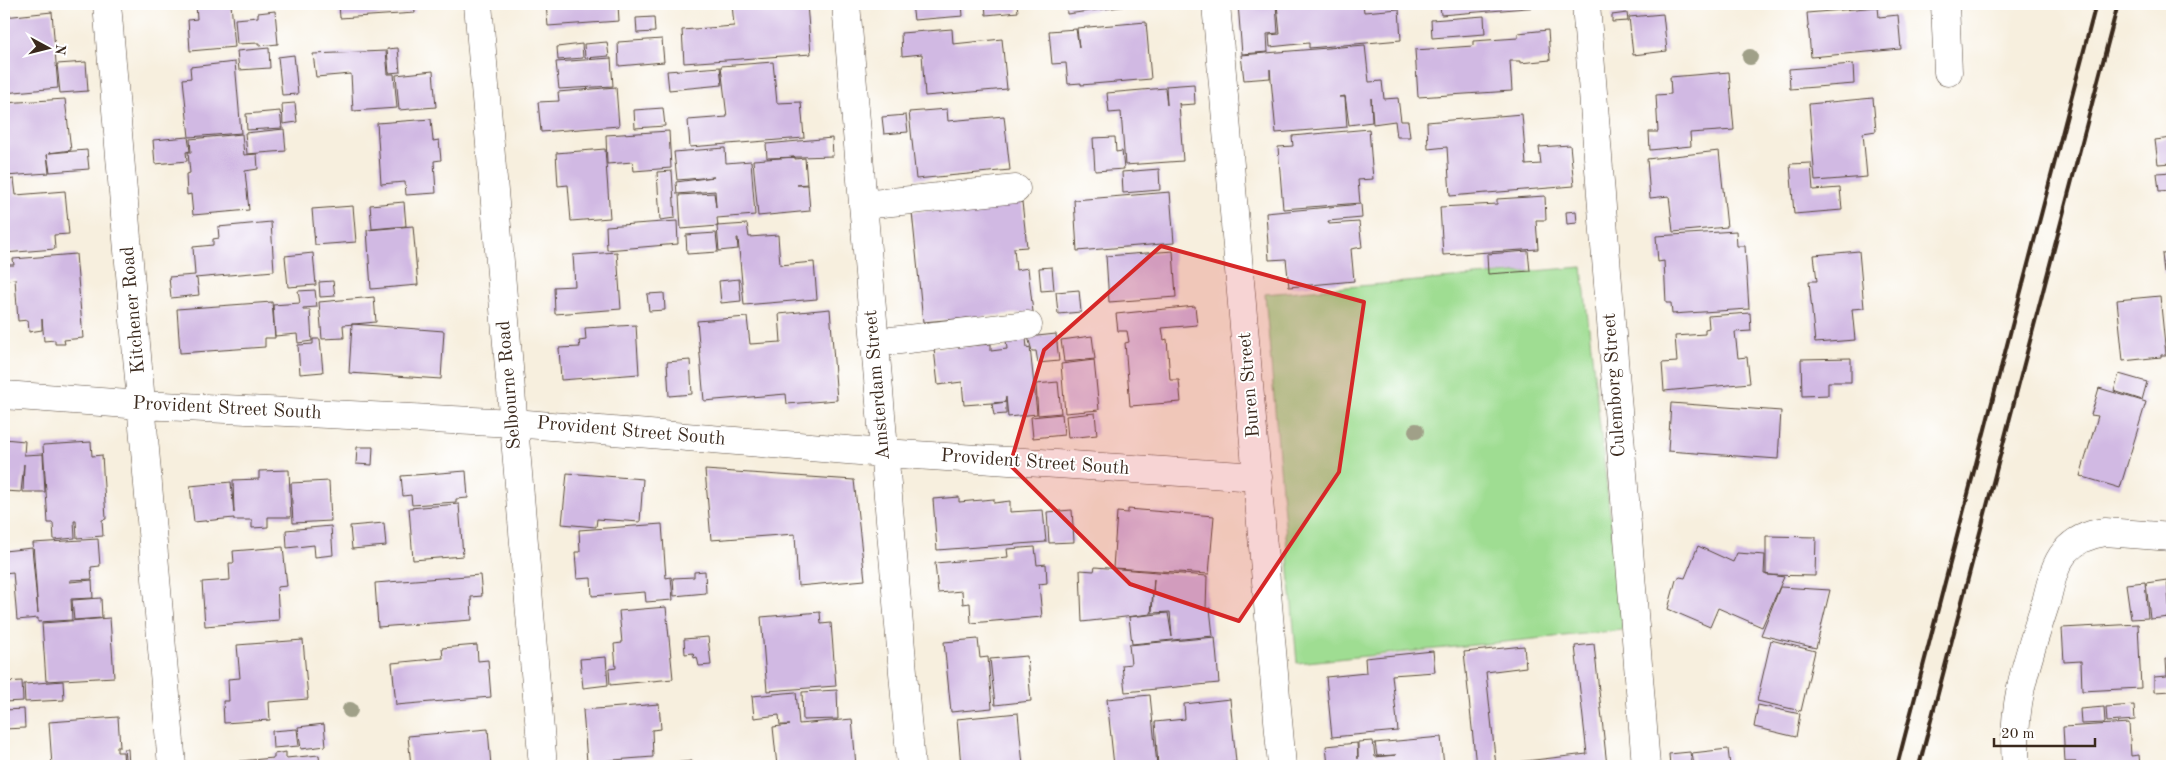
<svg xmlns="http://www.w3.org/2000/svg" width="2176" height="770" font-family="'Old Standard TT',serif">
<rect width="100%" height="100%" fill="#fff"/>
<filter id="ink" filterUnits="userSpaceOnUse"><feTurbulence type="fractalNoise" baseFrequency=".02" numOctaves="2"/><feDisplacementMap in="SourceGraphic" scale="10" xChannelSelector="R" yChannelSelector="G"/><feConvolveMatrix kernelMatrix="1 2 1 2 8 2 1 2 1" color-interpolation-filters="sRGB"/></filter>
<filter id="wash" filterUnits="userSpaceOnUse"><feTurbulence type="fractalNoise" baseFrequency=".0096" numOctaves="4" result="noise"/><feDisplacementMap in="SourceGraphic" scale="20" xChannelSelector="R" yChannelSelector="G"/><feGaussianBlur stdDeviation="1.12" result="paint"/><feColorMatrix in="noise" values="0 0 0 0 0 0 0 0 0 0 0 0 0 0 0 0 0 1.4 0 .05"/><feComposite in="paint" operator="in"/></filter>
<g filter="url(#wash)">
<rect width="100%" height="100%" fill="#f7efde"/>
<path fill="#9fdd92" stroke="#6d8458" d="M1582,267L1623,630L1297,663L1265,294Z"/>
<g id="blocks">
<path fill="#d1b9e3" d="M196,4H231L235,47L190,51L188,20L197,19Z
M339,4H414L415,13L340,18Z
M546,4H618L619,21L548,26Z
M732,4H807L811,54L684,63L682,30L734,26Z
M912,4H962L963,16L914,20Z
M985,4H1017L1018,12L986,15Z
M1066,4H1135V5L1067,14Z
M1238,4H1276L1278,33L1267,34L1268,52L1242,54Z
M1277,4H1363L1364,12L1399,9L1401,40L1309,48V43L1270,47L1269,35L1280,34Z
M1440,4H1539V7L1441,15Z
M1878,7L1879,17L1898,15L1901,49L1811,57L1807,13Z
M275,11L278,44L259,46V43L237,44L235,19L258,17V13Z
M52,12L58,88L4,93V17Z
M1627,13L1628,21L1612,22V15Z
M1663,14L1667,51L1633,55L1629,17Z
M1484,16L1485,34L1432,38L1431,20Z
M654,17L655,32L637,33L636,18Z
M1146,22L1151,79L1081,85V83L1068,84L1066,63L1052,64L1049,31L1076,29L1079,48L1077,28Z
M952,29L953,44L1002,39L1007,89L925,96L922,54L902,56L901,33Z
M1548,30L1550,60L1520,63V61H1510L1512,91L1418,97L1415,50L1473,46V41L1518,38V33Z
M662,39L664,62L619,66L618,42Z
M607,42L609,56L585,58L584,44Z
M582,44L583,58L558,60L557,47Z
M1365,45L1369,82L1382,81L1384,99L1398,98L1401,121H1408L1410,137H1397L1395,121L1373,124L1371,98L1372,122L1349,125L1345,96L1339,97H1345L1347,127L1276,133L1270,69V78L1244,80L1241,55Z
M269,48L270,68L239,70L237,51Z
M398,48L400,72L389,73L387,49Z
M386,51L388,74H394L397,108L353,111L351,74L316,77L313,54Z
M294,55L298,94L282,95L278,57Z
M611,58L613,86L559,89L556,62Z
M86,62L88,91L60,93L57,64Z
M235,62L241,133L189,137L183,79L191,78L190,67Z
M773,62L777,103L801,102L804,138L690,147L688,120L727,117L721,66Z
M1853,64L1854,84L1790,89L1789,69Z
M720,67L722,85L669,90L667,71Z
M433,71L436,107L399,110L396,75Z
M1729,72L1734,130L1690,133L1691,146L1650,150L1649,132H1658L1656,95L1671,94L1670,77Z
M1194,84L1195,104L1180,105L1179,103L1183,161L1125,165L1121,112L1109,113L1107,93L1165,88L1167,105L1166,86Z
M616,87L619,126L541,132L538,102L559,101L558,92Z
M1873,98L1876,131L1863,133L1867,177L1815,181L1809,104Z
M65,99L71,150L49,153L87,150L89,169L50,172L47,154L49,173L5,176L4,103Z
M295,103L297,122L283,124L282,104Z
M663,108L665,126L635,128L634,110Z
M947,109L948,121L1004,116L1010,170L916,179L909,112Z
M280,111L282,128L247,130L246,114Z
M1522,114L1526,165L1541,164L1539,147L1570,145L1574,186L1450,196L1447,147L1428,149L1427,122Z
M906,115L908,132L884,134L882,117Z
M431,119L433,141L439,140L441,160L434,161L436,193L406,195L405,182L381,184L377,123Z
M284,129L286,151L247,154L245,133Z
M1369,129L1373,179L1358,180L1360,203L1283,209L1278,147L1293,146L1292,136Z
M669,131L671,168L634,171L633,162L607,164L606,135Z
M242,134L244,155L257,154L258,169L245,171L249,210L193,215L191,194L187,195L186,174L190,173L188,152H191L190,139Z
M188,137L190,151L186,152L187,161L155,164L153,140Z
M1115,137L1116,152L1122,151L1124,169L1095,171L1093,138Z
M832,138L833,156L767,158L766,144Z
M2172,138V163L2158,164L2155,140Z
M725,148L726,163L751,161L755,215L717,218L718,226L681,229L679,195L714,193L716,207L715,191L677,194L676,182L714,177L677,180L674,152Z
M605,149L610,218L571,221L568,185L558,186L556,153Z
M1719,151L1727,227L1673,232L1669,196L1650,198L1647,159Z
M795,157V159L805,158L807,184L797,185H808L810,211L758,216L753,160Z
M1811,163L1813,190L1840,188L1842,210L1794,214L1790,164Z
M1159,169L1160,190L1123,193L1122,172Z
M672,171L675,218L660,220L657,172Z
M2172,172V190L2159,191L2157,173Z
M14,179L16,195L65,191L69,234L54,235L55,249L4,253V180Z
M1170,192L1174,243L1077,251L1074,200Z
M1545,196L1546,220H1536L1538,249L1443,255L1440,207L1497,204V199Z
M404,202L406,226L372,229L370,205Z
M1022,202L1027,247L1014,248L1016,270L1028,268L1033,312L923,322L912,212Z
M1361,204L1362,218L1328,221L1329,224L1359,222L1362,247L1351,249L1354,281L1289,287L1286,259L1269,260L1266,213Z
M353,206L356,242L315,245L312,209Z
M1576,211L1577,223L1567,224L1566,212Z
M677,221L678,244L607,250L606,226Z
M271,222L274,271L195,278L197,279L199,295L171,298L169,277L195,275L193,247L213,245V239L219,238L218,227Z
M747,224L749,237L778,235L780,265L814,262L817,299L744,305L738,238H737L738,249L719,251L717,226Z
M413,226L418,285L371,289L367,230Z
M1736,231L1737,246H1745L1749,309L1672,314L1671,303H1666L1664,261L1658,262L1656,236Z
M716,233L718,252L687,254L686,235Z
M1173,251L1176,297L1109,302L1106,256Z
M1528,251L1530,271L1488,274L1487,254Z
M1859,251L1864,308L1852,309L1855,340L1815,343L1809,281H1817L1814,255Z
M617,252L621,309L555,314L554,287L575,286L573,255Z
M313,253L316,285L288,287L285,256Z
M2172,253V272L2164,273L2162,254Z
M76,254L83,338L64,340L65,344H55V340L44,341L42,319V330L29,332L28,320L18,321L15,279L7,280L5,265H14L13,259Z
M1052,267L1054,290L1041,291L1039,268Z
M739,279L741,301L721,303L719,281Z
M333,281L335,296L320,297L319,282Z
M315,290L317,307L303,308V310H310L312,341L298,343L297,334L275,336L273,305L300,303L298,291Z
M1079,290L1081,312L1058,314L1056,292Z
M664,293L665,310L649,311L647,294Z
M2160,296L2166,355H2161V357L2123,361L2117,300Z
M374,297L376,322L343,325L344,338L322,339L319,302Z
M272,302L275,338H265V347L180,353L177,309Z
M1195,306L1197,325L1162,328L1164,340L1167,339L1170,380H1179L1181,402L1130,406L1125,343L1129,342L1127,331H1118L1116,314Z
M830,309L837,400L787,404L786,394L704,401L697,321L747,317L750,344L781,342L779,314Z
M1750,313L1751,331L1735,332L1738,358L1747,357L1750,383L1664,391L1662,363L1677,362L1675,336L1705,334V329L1709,328L1708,316Z
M352,324L444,331L441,379L349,373Z
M636,325L639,374L561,380L559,348L580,347L579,341L586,340L585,328Z
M1056,334L1059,361L1038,363L1036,351H1032L1028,337Z
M1092,336L1095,359L1064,362L1061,340Z
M1026,338L1027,348L1030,347L1037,414L1008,417L1006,397L1005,402L964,405L962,382L938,385L934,349L991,344V351L1007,349L1006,340Z
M313,339H320L323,372L300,374L298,345L313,344Z
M1851,358V382H1828V395L1802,396L1801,359Z
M690,360L692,394L669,396L667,362Z
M1094,360L1099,410L1065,413L1061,364Z
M2119,374L2147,382L2142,400L2114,391Z
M1058,382L1061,413L1038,415L1036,384Z
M2099,388L2146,402L2120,488L2080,476L2098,416L2091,415Z
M1006,402V414L994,415L992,404Z
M1671,403L1781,411L1778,459L1668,451Z
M1095,413L1097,435L1068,438L1066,416Z
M1062,414L1064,435L1033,438L1031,417Z
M4,439L25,441L24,455L43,454L45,492H23L24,464L21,492L4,491Z
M91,442L92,456L102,455L106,519L102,520L103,536L77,538L76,521H74L75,538L54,540L53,523H48L43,445Z
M357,447H373L372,465L356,464Z
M289,470L291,517H268V527L252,528V520H234V518L194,522L190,486L231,482L234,513L233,480L259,479V471Z
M705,470L854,480L865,580L798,586L795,534L711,540Z
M466,471L468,498L456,499V502L412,505L411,495L403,496L401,476Z
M567,473L643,479L640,522L597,519L596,527L562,524Z
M329,481L331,521L293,523L291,483Z
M959,497V502L994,499V503L1010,501V512L1043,510L1046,542L937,550L933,499Z
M459,504L463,556L413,560L409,508Z
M1128,509L1214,516L1209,574L1113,568L1117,512L1128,513Z
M1072,510L1074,542L1049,543L1047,512Z
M384,523L386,546L352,549L350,526Z
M662,524L666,578L671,577L673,600L646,602L645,592L592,596L591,578L577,579L575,552H580L579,530Z
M331,526L333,555L315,557L314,545L287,548L286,530Z
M1766,536L1816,537L1815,576L1766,575Z
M98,539L100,566L91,567L92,579L70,580V582L92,580L93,598L71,599L72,620L38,622V618L17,620L13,572L4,573V551L32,548L38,613L33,543Z
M1698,546L1733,562L1737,553L1765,555L1764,574L1784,577L1762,627L1718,608L1710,627L1668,609L1676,580L1680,577L1685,578Z
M283,547L287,586L277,587L279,620L205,626L202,582L230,580L229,563H234L233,551Z
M1035,547L1037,565L1046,564L1047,583L1039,584L1042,617L971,623L970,603L963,604L962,591L938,593L935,563L1008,557L1007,549Z
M1095,567L1207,576L1206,609L1210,608L1213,636L1132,644L1129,617L1168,613L1172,637L1170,612L1152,613L1154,579L1151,614L1082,622L1080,570L1094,571Z
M705,571L706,593L674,596L673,578L694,577V572Z
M480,575L482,596L471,597L472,620L378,627L375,583Z
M2167,580L2170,617L2150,619L2146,583Z
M2145,582L2148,618L2131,619L2126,584Z
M1780,587L1830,590L1816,648L1761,635Z
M101,598L102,618L74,620L72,600Z
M666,607L673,679L610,685L609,669L616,668L614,644L622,643L619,611Z
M820,612L821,624L831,623L836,686L767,691L761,617Z
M110,618L114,677L46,681L42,623Z
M2138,624L2141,688L2082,691L2081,661L2064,662L2062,628Z
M708,637L711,665L699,666L697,657L694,658L693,653L685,654L684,639Z
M1215,637L1219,683L1125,692L1122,665L1131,664L1129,645Z
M978,639L980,658L988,657L992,708L951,712L944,642Z
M303,640L308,699L269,702L270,720L224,723L223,701H229L228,679L240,678L237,645Z
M1771,640L1815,651L1801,711L1757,701Z
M1594,644L1607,766H1499V764L1587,754L1575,646Z
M477,645L478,661L488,660L491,697L396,705L392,663L443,658L442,648Z
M1524,646L1526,667L1486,672L1496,766H1476L1464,652Z
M1433,651L1435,672L1392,675L1398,731L1332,737L1326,677L1366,673L1365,658Z
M1027,656L1031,701L995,705L990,659Z
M606,657L608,685L583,688L580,659Z
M2166,659H2172V691L2154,692V677L2167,676Z
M22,681L23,701L4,702V682Z
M63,681L64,700L25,702L24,684Z
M837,690L838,719L803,720L802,692Z
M796,692L799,724L852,719L856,766H777L773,727L790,725H780L779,715L754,718L752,696Z
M1150,695L1157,765L1114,766L1107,699Z
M1230,699L1236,762L1188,766H1158L1155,722L1185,719L1184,704Z
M659,704L661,729L652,730L653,757L587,762L583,710Z
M1758,705L1800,714L1796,737L1754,727Z
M2134,705L2135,720L2107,722L2106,707Z
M2104,707L2105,723L2081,724L2080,709Z
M24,709L25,728L4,729V710Z
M1018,713L1023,766H961L957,719Z
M118,717L120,747H117V752H123L124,765L52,766L49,722Z
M2129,723L2131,756L2139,755L2140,766H2076V762H2065L2063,727Z
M324,724L326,746L301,749L298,727Z
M297,729L299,746L273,748L272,731Z
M488,729L491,766H411L408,736Z
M1441,737L1444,766H1328L1326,746L1357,743L1358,759V742L1373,741L1375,757L1396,755L1377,756L1375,743Z
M124,749H128L129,766H126Z
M1728,749L1730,766H1694L1692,753Z
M286,752V758L319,755L320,766H241L240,761L274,758V754Z
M1690,752L1692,766H1670L1669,754Z
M692,761L693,766H654V765Z"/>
</g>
</g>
<g filter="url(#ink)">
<use href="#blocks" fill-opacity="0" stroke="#57483b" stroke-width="1"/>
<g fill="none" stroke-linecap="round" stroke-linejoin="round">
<defs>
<path id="minor" d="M107,4L172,766
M478,4L543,766
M846,4L911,766
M1216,4L1282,766
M1586,4L1646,766
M1945,4L1948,72
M863,205L1016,189
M874,343L1028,325
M4,395L142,405L514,423L884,453L1258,477
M2016,766C2011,703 2027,661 2046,602C2050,586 2054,565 2065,552C2076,539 2089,534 2105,532L2172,537"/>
</defs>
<use href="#minor" stroke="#57483b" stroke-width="29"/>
<use href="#minor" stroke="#fff" stroke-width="28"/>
<path stroke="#3b2a1e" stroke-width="4" d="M1897,766L2096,4
M1919,766L2118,4"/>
</g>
<g fill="#a0a088">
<circle cx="1750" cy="57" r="8"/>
<circle cx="1416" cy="431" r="8"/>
<circle cx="350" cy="710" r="8"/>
</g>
</g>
<path fill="#d62828" fill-opacity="0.2" stroke="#d62828" stroke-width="4" stroke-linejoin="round" d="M1161,246L1364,302L1339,472L1239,621L1130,584L1010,465L1044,350Z"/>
<g text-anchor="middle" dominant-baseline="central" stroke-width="4" stroke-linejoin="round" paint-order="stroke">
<g font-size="19" fill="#3b2a1e" stroke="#fff">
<text transform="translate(134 310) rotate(-95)">Kitchener Road</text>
<text transform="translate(510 385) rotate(-95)">Selbourne Road</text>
<text transform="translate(878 385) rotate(-95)">Amsterdam Street</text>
<text transform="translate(1250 385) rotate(-95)">Buren Street</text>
<text transform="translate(1615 385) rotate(-94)">Culemborg Street</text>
<text transform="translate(227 409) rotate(3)">Provident Street South</text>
<text transform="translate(631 432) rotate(5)">Provident Street South</text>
<text transform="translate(1035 463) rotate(4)">Provident Street South</text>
</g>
</g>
<rect width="2176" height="770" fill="none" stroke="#fff" stroke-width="20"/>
<g transform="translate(48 48) rotate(97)" stroke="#ffffff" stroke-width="4" paint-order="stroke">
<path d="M0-4L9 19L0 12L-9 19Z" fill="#3b2a1e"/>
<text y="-8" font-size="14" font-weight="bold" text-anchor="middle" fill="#3b2a1e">N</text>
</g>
<path d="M1994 738v8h101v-8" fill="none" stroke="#3b2a1e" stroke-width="2.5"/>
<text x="2001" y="738" font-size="15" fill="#3b2a1e" stroke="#ffffff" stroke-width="4" paint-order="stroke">20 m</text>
</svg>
